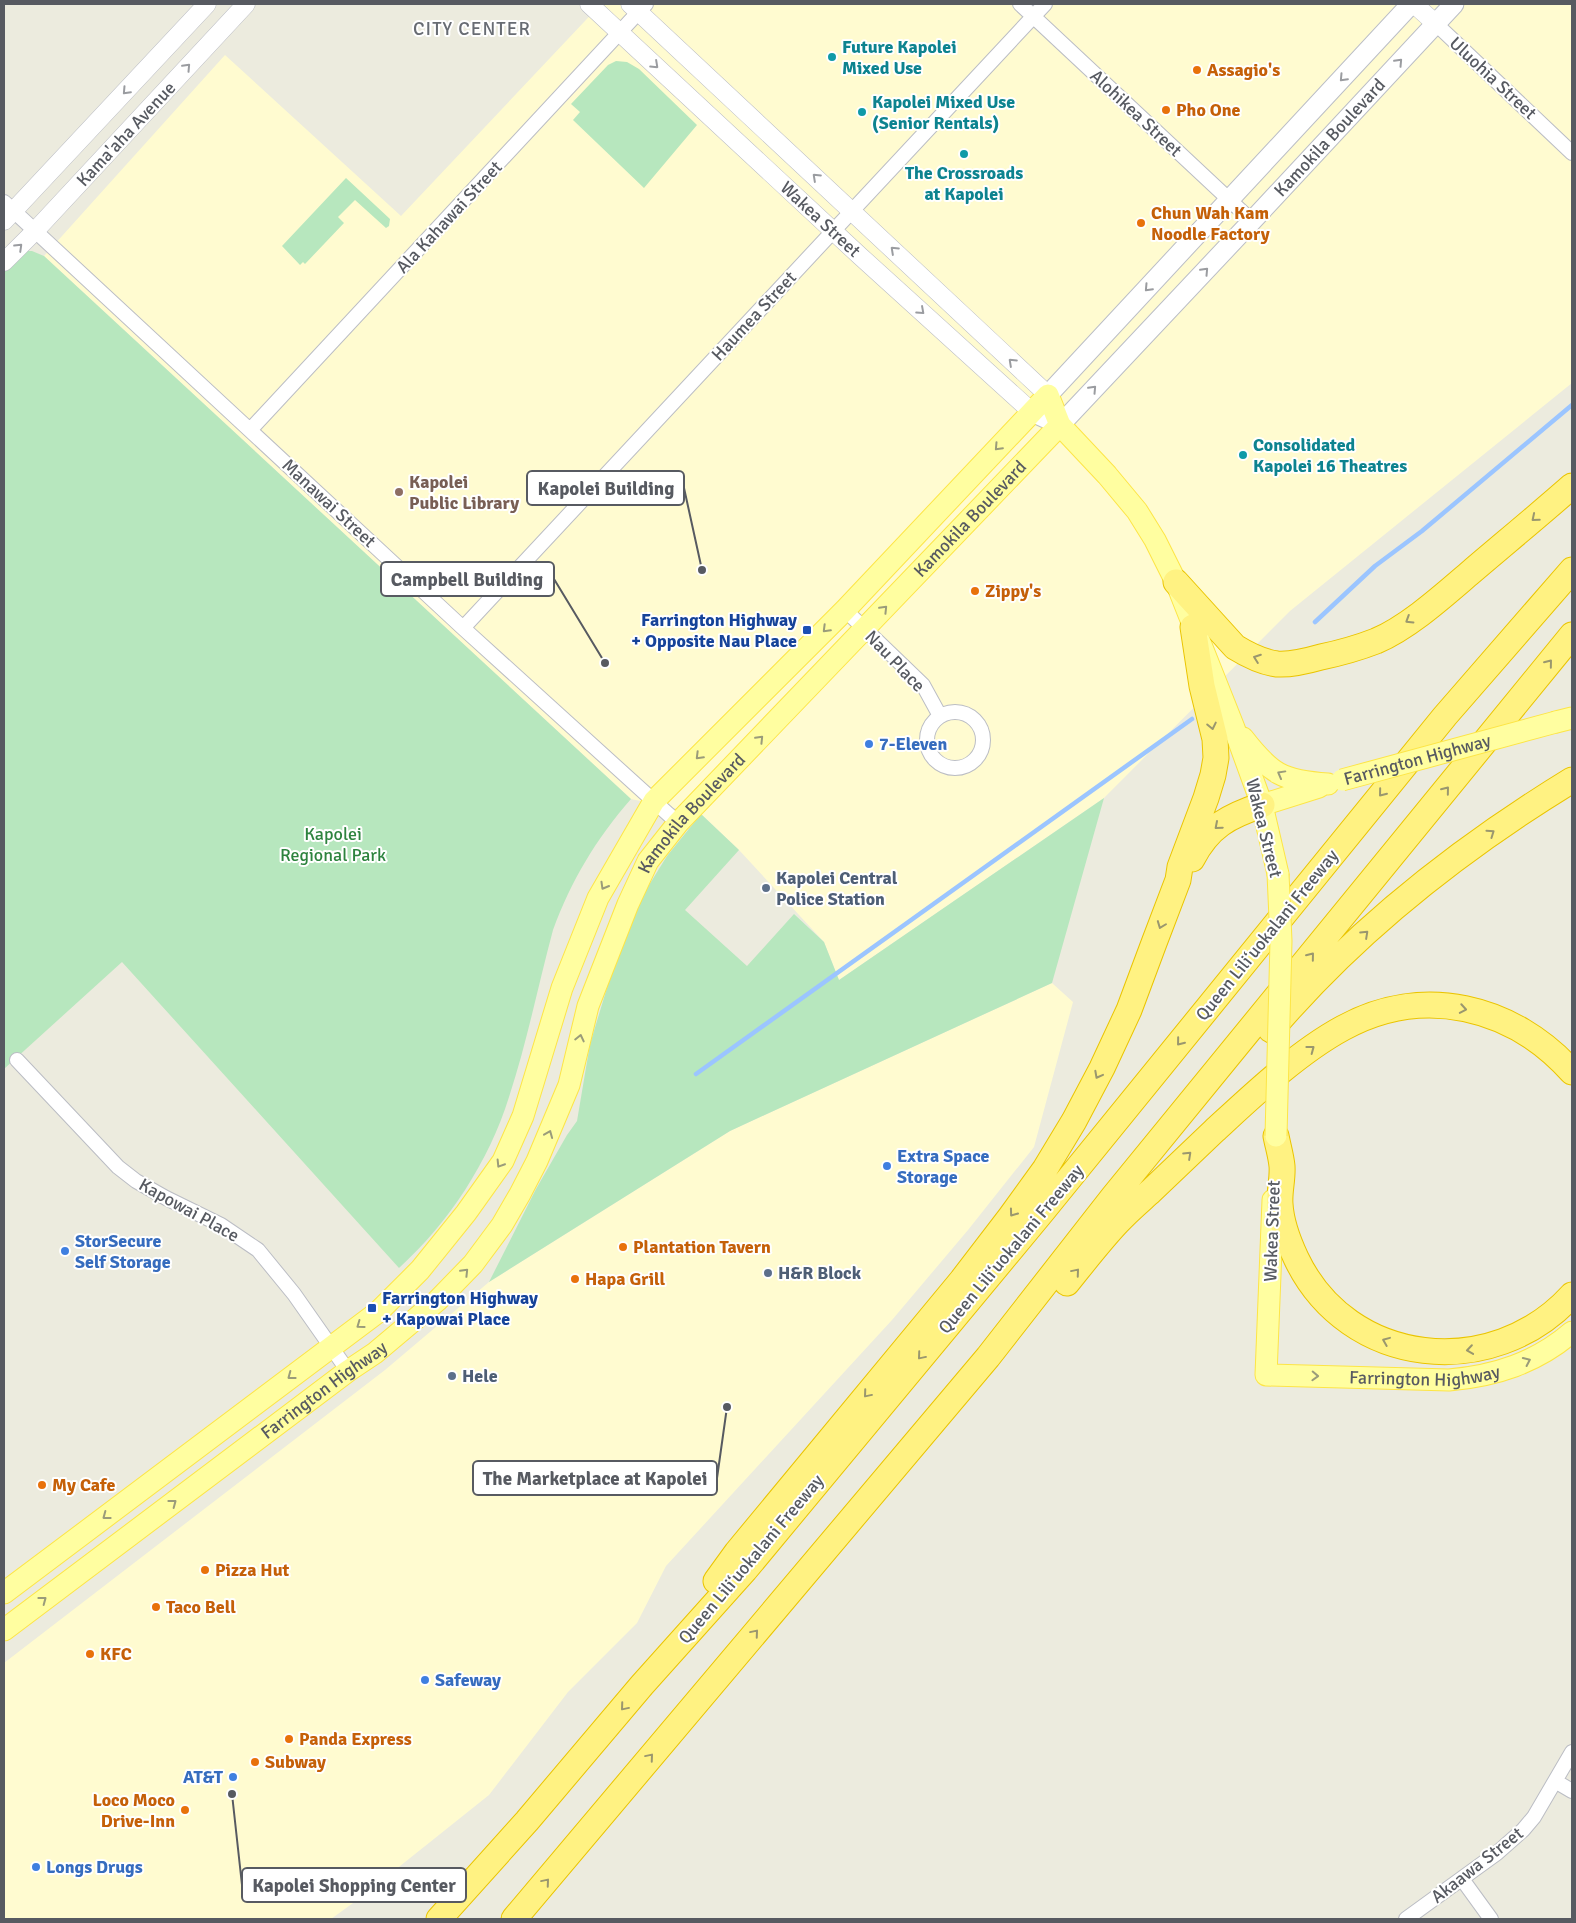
<svg xmlns="http://www.w3.org/2000/svg" width="1576" height="1923" font-family="Signika,sans-serif">
<rect width="100%" height="100%" fill="#ecebde"/>
<path fill="#fffbd0" d="M601,4H1572V383L1290,611L1104,798L839,980L824,942L739,850L701,814L631,799L44,256L225,55L401,216Z
M1052,983L1073,1002L1034,1147L968,1230L892,1320L666,1566L637,1623L568,1692L489,1795L360,1898L331,1919H4V1663L385,1370L489,1282L730,1131Z"/>
<path fill="#b7e7be" d="M616,61L627,62L639,69L697,125L644,188L573,120L580,112L571,104L608,65Z
M346,178L390,219L389,226L386,228L355,200L338,217L344,223L305,264L303,262L300,265L282,246Z
M25,251H32L44,256L631,799C596,839 571,881 553,930C538,986 527,1042 509,1097C489,1161 449,1223 399,1268L122,962L4,1069V263Z
M1104,798L1052,983L730,1131L489,1282L536,1189L567,1135L577,1121L590,1044L616,958L641,898L667,856L701,814L739,850L685,910L747,966L794,914L824,942L839,980Z"/>
<g fill="none" stroke-linecap="round" stroke-linejoin="round">
<path stroke="#9bc5ff" stroke-width="4.5" d="M1315,622L1375,566L1422,531L1572,405
M696,1074L1192,719"/>
<defs>
<path id="minor" d="M1020,4L1252,221
M1435,23L1572,153
M4,202L463,628L678,823
M251,429L646,4
M845,610L923,685L940,716
M463,628L1045,4
M927 740a28 28 0 1 1 56 0a28 28 0 1 1-56 0Z
M17,1060L118,1167L136,1181L166,1198L221,1225L258,1250L294,1294L348,1371
M1555,1781L1572,1791
M1462,1879L1491,1919
M1406,1919L1497,1853L1523,1830L1534,1817L1572,1752"/>
<g id="tertiary">
<path id="s1" d="M589,4L860,256L1032,412"/>
<path d="M630,4L1048,395"/>
<path d="M1414,4L1435,23"/>
<path d="M4,221L207,4"/>
<path d="M4,262L35,231L246,4"/>
</g>
<g id="secondary">
<path d="M1048,395L1411,4"/>
<path id="s2" d="M1032,412L1060,425L1252,221L1454,4"/>
</g>
<g id="primary">
<path d="M1556,722L1572,718"/>
<path d="M1243,738C1271,774 1282,781 1328,784"/>
<path d="M1262,805L1319,787"/>
<path id="s3" d="M1273,1200L1266,1375L1449,1380C1495,1376 1536,1363 1572,1332"/>
<path d="M4,1593L378,1312L420,1270L466,1213L503,1161L523,1116L562,988L598,898L654,801L845,610L1048,395L1060,425L1107,475L1137,511L1155,540L1176,582L1234,728L1262,805L1278,874"/>
<path id="s4" d="M4,1630L348,1371L375,1353L438,1300L473,1264L502,1225L520,1194L537,1161L569,1085L588,1006L628,904L648,861L678,823L1060,425"/>
</g>
<path id="motorway" d="M1176,582L1235,647C1248,655 1261,662 1277,664C1292,665 1307,661 1321,657C1340,653 1358,648 1376,641C1409,627 1444,595 1471,572C1505,543 1539,515 1572,486
M1192,859C1209,826 1229,816 1262,805
M1271,1030C1356,930 1461,848 1572,780
M1276,1136C1278,1146 1281,1156 1282,1166C1283,1179 1279,1191 1280,1204C1281,1222 1288,1241 1296,1258C1348,1368 1493,1382 1572,1295
M1067,1283C1084,1262 1100,1241 1118,1222C1128,1211 1140,1201 1151,1191C1172,1171 1193,1151 1214,1131C1252,1096 1297,1053 1343,1028C1423,984 1513,1006 1572,1072
M716,1581L737,1552L962,1280L1011,1216L1045,1169L1074,1121L1102,1068L1129,1010L1154,943L1178,880L1180,867L1206,798L1213,775L1216,758L1215,739L1202,686L1193,627
M439,1919L527,1821L642,1685L745,1570L1042,1212L1445,716L1572,570
M514,1919L988,1357L1113,1197L1572,635"/>
</defs>
<use href="#minor" stroke="#bbbdc4" stroke-width="16"/>
<use href="#tertiary" stroke="#bbbdc4" stroke-width="19"/>
<use href="#secondary" stroke="#bbbec6" stroke-width="21"/>
<use href="#primary" stroke="#fde546" stroke-width="23"/>
<use href="#motorway" stroke="#eac400" stroke-width="27"/>
<use href="#minor" stroke="#fff" stroke-width="14"/>
<use href="#tertiary" stroke="#fff" stroke-width="18"/>
<use href="#secondary" stroke="#fff" stroke-width="19"/>
<use href="#primary" stroke="#fffea0" stroke-width="21"/>
<use href="#motorway" stroke="#fff282" stroke-width="25"/>
<defs>
<g id="primary-bridge">
<path id="s5" d="M1342,780L1556,722"/>
<path d="M1276,1136L1281,941L1278,874"/>
</g>
</defs>
<use href="#primary-bridge" stroke="#fde546" stroke-width="23" stroke-linecap="butt"/>
<use href="#primary-bridge" stroke="#fffea0" stroke-width="21"/>
</g>
<defs><path id="oneway-chevron" d="M-2-3.5L2.5 0L-2 3.5" fill="none" stroke-width="1.6" stroke-linecap="round" stroke-linejoin="round" transform="scale(1.25)"/></defs>
<g stroke="#9a9ca0">
<use href="#oneway-chevron" transform="translate(1399 62) rotate(-47)"/>
<use href="#oneway-chevron" transform="translate(655 65) rotate(43)"/>
<use href="#oneway-chevron" transform="translate(187 67) rotate(-47)"/>
<use href="#oneway-chevron" transform="translate(1343 78) rotate(133)"/>
<use href="#oneway-chevron" transform="translate(126 91) rotate(133)"/>
<use href="#oneway-chevron" transform="translate(816 177) rotate(-137)"/>
<use href="#oneway-chevron" transform="translate(19 247) rotate(-44)"/>
<use href="#oneway-chevron" transform="translate(894 250) rotate(-137)"/>
<use href="#oneway-chevron" transform="translate(1205 271) rotate(-47)"/>
<use href="#oneway-chevron" transform="translate(1148 288) rotate(133)"/>
<use href="#oneway-chevron" transform="translate(921 311) rotate(42)"/>
<use href="#oneway-chevron" transform="translate(1012 362) rotate(-137)"/>
<use href="#oneway-chevron" transform="translate(1093 389) rotate(-47)"/>
</g>
<g stroke="#9a9c7a">
<use href="#oneway-chevron" transform="translate(998 447) rotate(133)"/>
<use href="#oneway-chevron" transform="translate(884 609) rotate(-46)"/>
<use href="#oneway-chevron" transform="translate(826 629) rotate(135)"/>
<use href="#oneway-chevron" transform="translate(760 739) rotate(-46)"/>
<use href="#oneway-chevron" transform="translate(699 756) rotate(135)"/>
<use href="#oneway-chevron" transform="translate(1281 774) rotate(-151)"/>
<use href="#oneway-chevron" transform="translate(604 886) rotate(120)"/>
<use href="#oneway-chevron" transform="translate(580 1038) rotate(-77)"/>
<use href="#oneway-chevron" transform="translate(549 1134) rotate(-68)"/>
<use href="#oneway-chevron" transform="translate(500 1164) rotate(122)"/>
<use href="#oneway-chevron" transform="translate(465 1272) rotate(-46)"/>
<use href="#oneway-chevron" transform="translate(360 1325) rotate(144)"/>
<use href="#oneway-chevron" transform="translate(1527 1361) rotate(-25)"/>
<use href="#oneway-chevron" transform="translate(291 1376) rotate(143)"/>
<use href="#oneway-chevron" transform="translate(1315 1376) rotate(2)"/>
<use href="#oneway-chevron" transform="translate(173 1503) rotate(-37)"/>
<use href="#oneway-chevron" transform="translate(106 1516) rotate(143)"/>
<use href="#oneway-chevron" transform="translate(43 1600) rotate(-37)"/>
</g>
<g stroke="#9a976e">
<use href="#oneway-chevron" transform="translate(1535 518) rotate(140)"/>
<use href="#oneway-chevron" transform="translate(1409 620) rotate(148)"/>
<use href="#oneway-chevron" transform="translate(1257 658) rotate(-160)"/>
<use href="#oneway-chevron" transform="translate(1549 663) rotate(-51)"/>
<use href="#oneway-chevron" transform="translate(1212 726) rotate(78)"/>
<use href="#oneway-chevron" transform="translate(1446 790) rotate(-51)"/>
<use href="#oneway-chevron" transform="translate(1382 793) rotate(129)"/>
<use href="#oneway-chevron" transform="translate(1218 826) rotate(139)"/>
<use href="#oneway-chevron" transform="translate(1491 833) rotate(-35)"/>
<use href="#oneway-chevron" transform="translate(1161 925) rotate(111)"/>
<use href="#oneway-chevron" transform="translate(1365 934) rotate(-43)"/>
<use href="#oneway-chevron" transform="translate(1311 956) rotate(-51)"/>
<use href="#oneway-chevron" transform="translate(1463 1009) rotate(10)"/>
<use href="#oneway-chevron" transform="translate(1180 1042) rotate(129)"/>
<use href="#oneway-chevron" transform="translate(1311 1049) rotate(-37)"/>
<use href="#oneway-chevron" transform="translate(1098 1075) rotate(118)"/>
<use href="#oneway-chevron" transform="translate(1188 1155) rotate(-43)"/>
<use href="#oneway-chevron" transform="translate(1013 1213) rotate(126)"/>
<use href="#oneway-chevron" transform="translate(1076 1272) rotate(-50)"/>
<use href="#oneway-chevron" transform="translate(1386 1341) rotate(-158)"/>
<use href="#oneway-chevron" transform="translate(1470 1350) rotate(172)"/>
<use href="#oneway-chevron" transform="translate(921 1356) rotate(130)"/>
<use href="#oneway-chevron" transform="translate(867 1394) rotate(130)"/>
<use href="#oneway-chevron" transform="translate(755 1633) rotate(-50)"/>
<use href="#oneway-chevron" transform="translate(624 1707) rotate(130)"/>
<use href="#oneway-chevron" transform="translate(650 1757) rotate(-50)"/>
<use href="#oneway-chevron" transform="translate(546 1882) rotate(-50)"/>
</g>
<g fill="#0f9aa8" stroke="#fff" stroke-width="2">
<circle cx="832" cy="57" r="5"/>
<circle cx="862" cy="112" r="5"/>
<circle cx="964" cy="154" r="5"/>
<circle cx="1243" cy="455" r="5"/>
</g>
<g fill="#e8710a" stroke="#fff" stroke-width="2">
<circle cx="1197" cy="70" r="5"/>
<circle cx="1166" cy="110" r="5"/>
<circle cx="1141" cy="223" r="5"/>
<circle cx="975" cy="591" r="5"/>
<circle cx="623" cy="1247" r="5"/>
<circle cx="575" cy="1279" r="5"/>
<circle cx="42" cy="1485" r="5"/>
<circle cx="205" cy="1570" r="5"/>
<circle cx="156" cy="1607" r="5"/>
<circle cx="90" cy="1654" r="5"/>
<circle cx="289" cy="1739" r="5"/>
<circle cx="255" cy="1762" r="5"/>
<circle cx="185" cy="1810" r="5"/>
</g>
<circle fill="#8d6e63" stroke="#fff" stroke-width="2" cx="399" cy="492" r="5"/>
<g fill="#1a4fb4" stroke="#fff" stroke-width="2">
<rect x="802" y="625" width="10" height="10" rx="2.5"/>
<rect x="367" y="1303" width="10" height="10" rx="2.5"/>
</g>
<g fill="#3f7fe0" stroke="#fff" stroke-width="2">
<circle cx="869" cy="744" r="5"/>
<circle cx="887" cy="1166" r="5"/>
<circle cx="65" cy="1251" r="5"/>
<circle cx="425" cy="1680" r="5"/>
<circle cx="233" cy="1777" r="5"/>
<circle cx="36" cy="1867" r="5"/>
</g>
<g fill="#5c6f8a" stroke="#fff" stroke-width="2">
<circle cx="766" cy="888" r="5"/>
<circle cx="768" cy="1273" r="5"/>
<circle cx="452" cy="1376" r="5"/>
</g>
<g text-anchor="middle" dominant-baseline="central" stroke-width="4" stroke-linejoin="round" paint-order="stroke">
<g font-size="18" font-weight="bold" fill="#0d838f" stroke="#fff" text-anchor="start">
<text x="842" y="47">Future Kapolei<tspan x="842" dy="21">Mixed Use</tspan></text>
<text x="872" y="102">Kapolei Mixed Use<tspan x="872" dy="21">(Senior Rentals)</tspan></text>
<text x="964" y="173" text-anchor="middle">The Crossroads<tspan x="964" dy="21">at Kapolei</tspan></text>
<text x="1253" y="445">Consolidated<tspan x="1253" dy="21">Kapolei 16 Theatres</tspan></text>
</g>
<g font-size="18" font-weight="bold" fill="#c56008" stroke="#fff" text-anchor="start">
<text x="1207" y="70">Assagio's</text>
<text x="1176" y="110">Pho One</text>
<text x="1151" y="213">Chun Wah Kam<tspan x="1151" dy="21">Noodle Factory</tspan></text>
<text x="985" y="591">Zippy's</text>
<text x="633" y="1247">Plantation Tavern</text>
<text x="585" y="1279">Hapa Grill</text>
<text x="52" y="1485">My Cafe</text>
<text x="215" y="1570">Pizza Hut</text>
<text x="166" y="1607">Taco Bell</text>
<text x="100" y="1654">KFC</text>
<text x="299" y="1739">Panda Express</text>
<text x="265" y="1762">Subway</text>
<text x="175" y="1800" text-anchor="end">Loco Moco<tspan x="175" dy="21">Drive-Inn</tspan></text>
</g>
<g font-size="18" fill="#575a61" stroke="#fff">
<text transform="translate(1493 78) rotate(43)">Uluohia Street</text>
<text transform="translate(1136 113) rotate(43)">Alohikea Street</text>
<text transform="translate(126 134) rotate(-47)">Kama'aha Avenue</text>
<text stroke="none"><textPath href="#s2" startOffset="425">Kamokila Boulevard</textPath></text>
<text transform="translate(449 217) rotate(-47)">Ala Kahawai Street</text>
<text stroke="none"><textPath href="#s1" startOffset="316">Wakea Street</textPath></text>
<text transform="translate(754 316) rotate(-47)">Haumea Street</text>
<text transform="translate(329 503) rotate(43)">Manawai Street</text>
<text stroke="none"><textPath href="#s4" startOffset="1508">Kamokila Boulevard</textPath></text>
<text transform="translate(895 661) rotate(46)">Nau Place</text>
<text stroke="none"><textPath href="#s5" startOffset="78">Farrington Highway</textPath></text>
<text stroke="none"><textPath href="#s4" startOffset="1102">Kamokila Boulevard</textPath></text>
<text transform="translate(1264 828) rotate(76)">Wakea Street</text>
<text transform="translate(1267 935) rotate(-51)">Queen Liliʻuokalani Freeway</text>
<text transform="translate(189 1210) rotate(29)">Kapowai Place</text>
<text transform="translate(1272 1231) rotate(-88)">Wakea Street</text>
<text transform="translate(1011 1249) rotate(-50)">Queen Liliʻuokalani Freeway</text>
<text stroke="none"><textPath href="#s3" startOffset="334">Farrington Highway</textPath></text>
<text stroke="none"><textPath href="#s4" startOffset="400">Farrington Highway</textPath></text>
<text transform="translate(751 1559) rotate(-50)">Queen Liliʻuokalani Freeway</text>
<text transform="translate(1477 1865) rotate(-38)">Akaawa Street</text>
</g>
<g font-size="18" font-weight="bold" fill="#785e54" stroke="#fff" text-anchor="start">
<text x="409" y="482">Kapolei<tspan x="409" dy="21">Public Library</tspan></text>
</g>
<g font-size="18" font-weight="bold" fill="#164399" stroke="#fff" text-anchor="end">
<text x="797" y="620">Farrington Highway<tspan x="797" dy="21">+ Opposite Nau Place</tspan></text>
<text x="382" y="1298" text-anchor="start">Farrington Highway<tspan x="382" dy="21">+ Kapowai Place</tspan></text>
</g>
<g font-size="18" font-weight="bold" fill="#366cbe" stroke="#fff" text-anchor="start">
<text x="879" y="744">7-Eleven</text>
<text x="897" y="1156">Extra Space<tspan x="897" dy="21">Storage</tspan></text>
<text x="75" y="1241">StorSecure<tspan x="75" dy="21">Self Storage</tspan></text>
<text x="435" y="1680">Safeway</text>
<text x="223" y="1777" text-anchor="end">AT&amp;T</text>
<text x="46" y="1867">Longs Drugs</text>
</g>
<g font-size="18" fill="#2d833e" stroke="#fff">
<text x="333" y="834">Kapolei<tspan x="333" dy="21">Regional Park</tspan></text>
</g>
<g font-size="18" font-weight="bold" fill="#4e5e75" stroke="#fff" text-anchor="start">
<text x="776" y="878">Kapolei Central<tspan x="776" dy="21">Police Station</tspan></text>
<text x="778" y="1273">H&amp;R Block</text>
<text x="462" y="1376">Hele</text>
</g>
<g font-size="19" letter-spacing="1" fill="#686c73" stroke="#fff">
<text x="472" y="29">CITY CENTER</text>
</g>
</g>
<path fill="none" stroke="#575a61" stroke-width="2" d="M702 570L684 488M605 663L554 579M727 1407L717 1478M232 1794L242 1885"/>
<g fill="#575a61" stroke="#fff" stroke-width="2">
<circle cx="702" cy="570" r="5"/>
<circle cx="605" cy="663" r="5"/>
<circle cx="727" cy="1407" r="5"/>
<circle cx="232" cy="1794" r="5"/>
</g>
<g fill="#fff" stroke="#575a61" stroke-width="2">
<rect x="527" y="471" width="157" height="34" rx="5"/>
<rect x="381" y="562" width="173" height="34" rx="5"/>
<rect x="473" y="1461" width="244" height="34" rx="5"/>
<rect x="242" y="1868" width="224" height="34" rx="5"/>
</g>
<g font-size="19" text-anchor="middle" font-weight="bold" fill="#575a61">
<text x="606" y="495">Kapolei Building</text>
<text x="467" y="586">Campbell Building</text>
<text x="595" y="1485">The Marketplace at Kapolei</text>
<text x="354" y="1892">Kapolei Shopping Center</text>
</g>
<rect width="1576" height="1923" fill="none" stroke="#575a61" stroke-width="10"/>
</svg>
